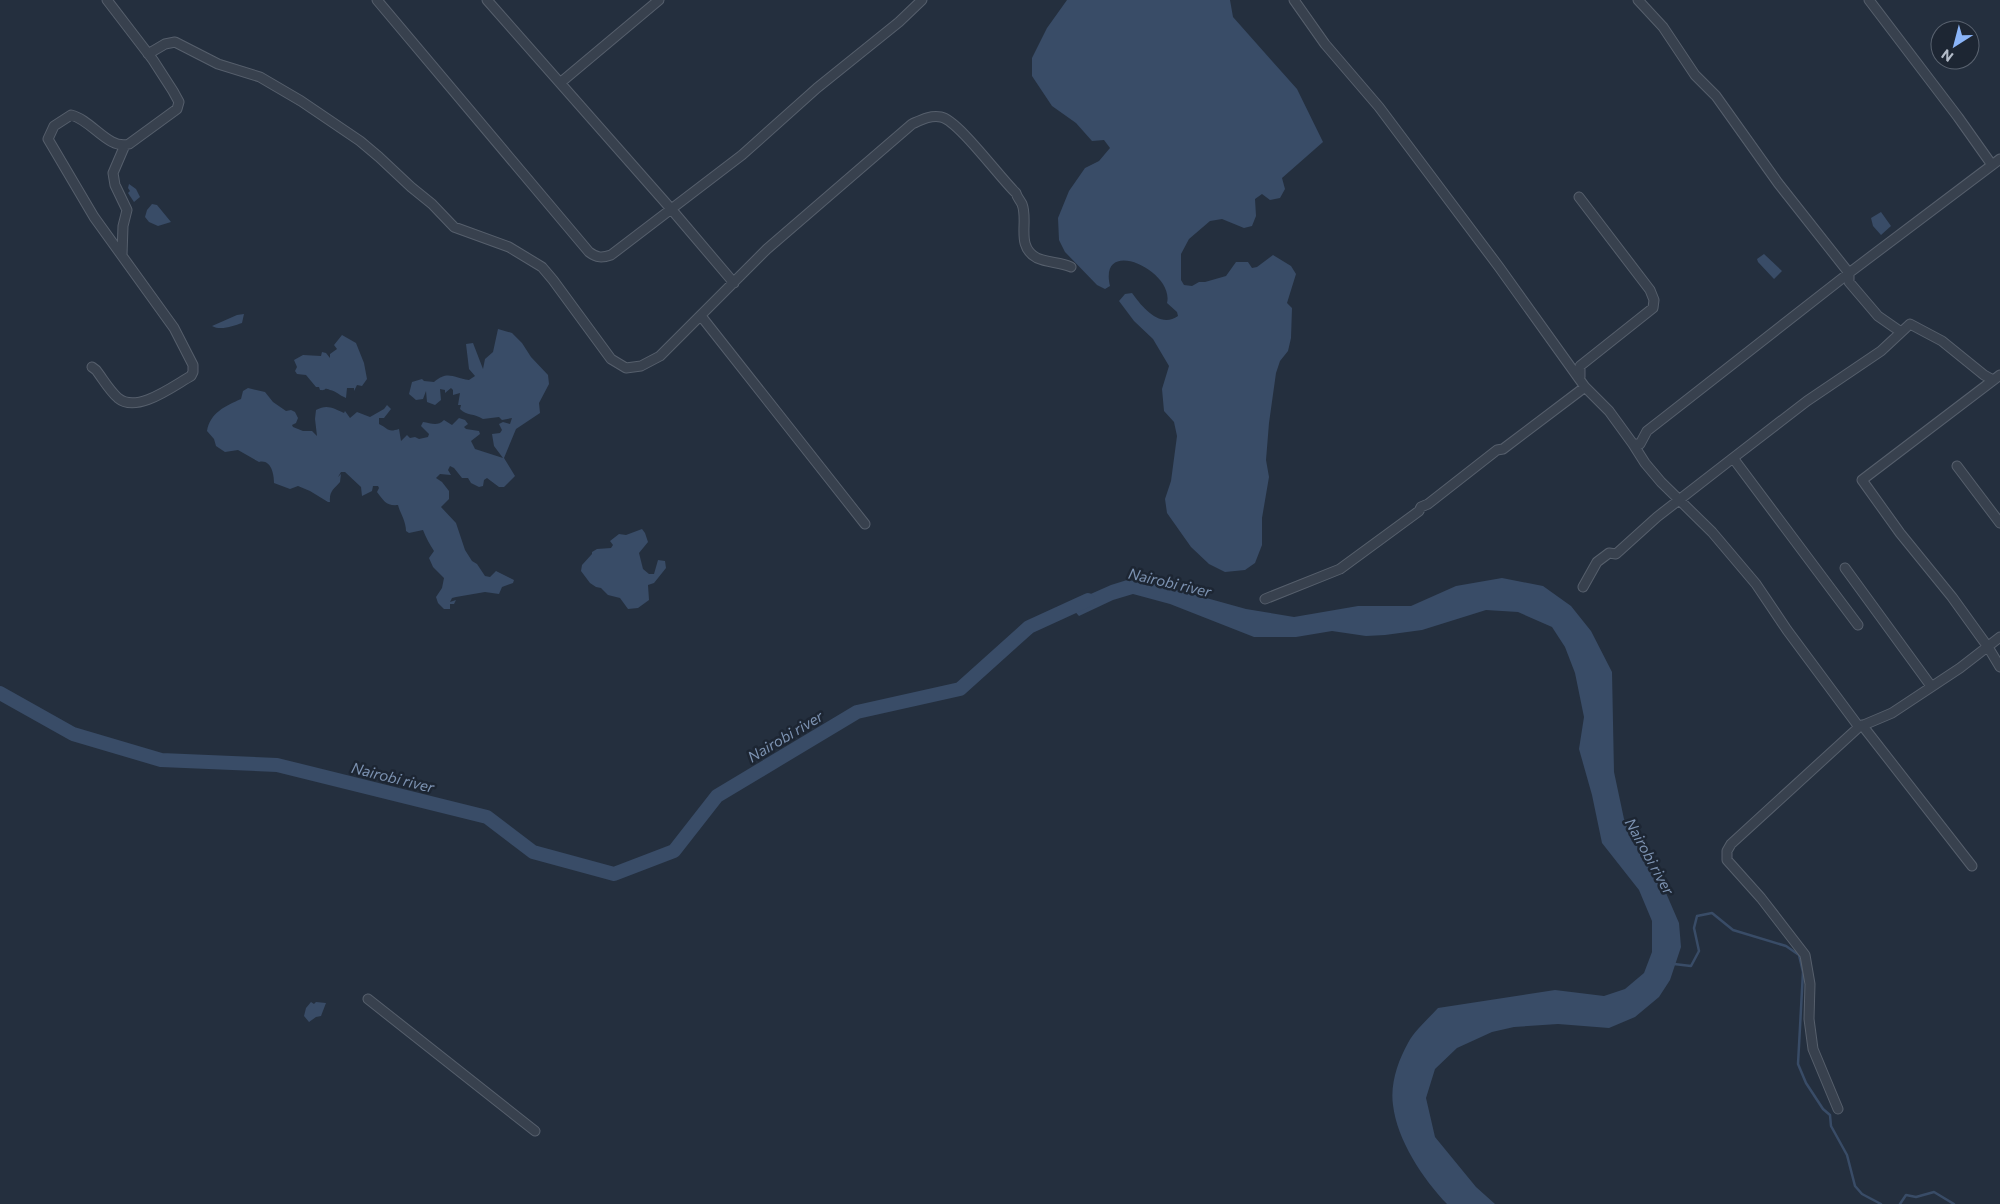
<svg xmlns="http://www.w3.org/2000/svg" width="2000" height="1204" font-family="Commissioner,sans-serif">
<rect width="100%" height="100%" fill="#242f3e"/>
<path fill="#394c67" d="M1067,0H1230L1233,17L1297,89L1323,142L1282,178L1285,189L1280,198L1270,200L1262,194L1255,199L1256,216L1252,226L1244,228L1222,219L1210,221L1189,239L1181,254V280L1184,285L1192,286L1199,282H1205L1226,276L1236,262H1248L1252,268L1257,267L1273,255L1291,266L1296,274L1287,303L1292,308L1291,338L1288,351L1280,361L1276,373L1269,423L1266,460L1269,477L1262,518V545L1255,563L1245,570L1225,572L1209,564L1191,547L1167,513L1165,499L1171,481L1177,436L1174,422L1164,411L1162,389L1169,366L1153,339L1134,321L1119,301L1125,294L1132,293C1142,307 1160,329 1178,316L1177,312L1167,303C1175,271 1098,235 1110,286L1105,289L1097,285L1065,252L1059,240L1058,218L1069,191L1085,168L1099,161L1110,148L1104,140L1092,141L1076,123L1052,106L1032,76V58L1047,28Z
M129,184L136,189L140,197L134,202L128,193L130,191L128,188Z
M152,204L157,205L171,222L158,226L149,222L145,217L147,210Z
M1881,212L1891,226L1881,235L1873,226L1871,218Z
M1764,254L1782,271L1774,279L1758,262L1757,259Z
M244,314L242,323C233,326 221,331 212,326L237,315Z
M498,329L512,333L522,343L531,357L548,375L549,384L539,403L540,413L516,429L504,458L515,476L504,487H499L487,478L484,480L483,486L479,487L471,483L468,478H462L454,468L450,466L448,470L451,475L440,474L436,478L442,482L449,491V499L441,507L456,523L465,550L472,561L477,564L485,576L490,577L496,571L514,580L513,583L502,587L499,594L485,592L456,597L452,598L450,602L456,600L454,604H450V609H444L438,603L436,597L442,588L444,578L433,567L429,558L434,551C430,545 426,538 423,530L409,533L406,531C406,521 400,513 398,505C386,506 384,501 377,492L379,488L378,486H373L372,491L362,496L361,487L345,472H341L338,477L341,474L340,482C334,489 329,491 330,502H328L310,491L298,486L290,489L274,483C274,474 271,459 259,462L238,450L225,452L216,446L214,439L207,431C210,413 225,406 241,399L243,391L248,388L265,392L273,402L286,411L291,410L295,412L298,418L296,423L292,425L293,427L303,431H312L317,436L315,419L316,410C327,404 333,408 344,413L345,411L350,418L357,412L370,417L384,409L387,405L391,409L384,418H379V424C388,428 387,433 399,429L401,441L407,435L410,438L415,437L419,439L428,437L429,434L421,426L423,422C431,423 437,427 444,420L452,425L459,418L465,420L468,424L464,427L466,429L479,431L480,434L471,441L475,449L503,458L494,446L492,434L500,433L502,430L499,424L503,422L510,424L512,418L502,420L499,417L483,419C474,413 467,416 460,409L461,405H458L460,393L453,395V390L451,388L445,393V390L440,389L441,400L435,405L427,402L426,391L423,399L416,400L409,394L412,382L422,379L424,381L434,382C448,370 453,378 469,380L475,376L469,369L466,344L473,343L483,369L485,359L493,352Z
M342,335L356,343L364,363L367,379L362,386L357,385L354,391V388H347L346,398C339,395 336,391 330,390C322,387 328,391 320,390L319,387H316L306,375L297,374L295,371L297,367L294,360L303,355L321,356L322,352L326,353L330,358V354L337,349L334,345Z
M642,529L645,533L648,542L639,553L643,569L649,574H654L658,560L665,561L666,568L654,583L648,585L649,600L638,608L628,609L620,598L608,595L601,588L596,587L590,583L581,571L582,565L592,554V552L597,549L611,548L613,545L610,541L619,534L626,535Z
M1502,578L1543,586L1571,606L1591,631L1612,672L1614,772L1624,819L1640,852L1666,893L1679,923L1681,947L1670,980L1659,997L1635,1017L1609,1028L1558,1024L1514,1027L1492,1032L1457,1048L1435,1069L1426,1098L1435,1137L1476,1187L1495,1204H1447C1423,1179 1397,1140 1393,1105C1390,1084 1398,1061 1408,1043C1415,1030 1428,1019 1438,1008L1555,990L1604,996L1625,989L1644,973L1652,952V921L1639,890L1602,843L1592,795L1579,749L1584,717L1575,673L1565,647L1552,627L1518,612L1486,610L1422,630L1385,635L1366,636L1332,631L1296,637H1254L1170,604L1133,594L1113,600L1079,616L1068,604L1111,585L1127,580L1156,584L1246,609L1294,617L1358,606H1411L1456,586Z
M311,1002L314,1004L316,1002L326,1003L321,1016L316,1017L309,1022L304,1016L306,1008Z"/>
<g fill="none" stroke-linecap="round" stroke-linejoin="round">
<path stroke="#394c67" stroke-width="2.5" d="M1674,964L1691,966L1699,951L1694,928L1697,916L1712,913L1733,930L1786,946L1799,955L1803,972L1798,1064L1806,1083L1823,1109L1830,1115L1831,1126L1847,1155L1855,1186L1862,1194L1881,1204
M1900,1204L1906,1195L1916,1197L1934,1192L1954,1204"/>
<path stroke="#394c67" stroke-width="14" d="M0,693L73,734L161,760L277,765L487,817L533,852L614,874L674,851L717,796L857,712L960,689L1029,627L1088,600"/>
<defs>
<path id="street" d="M377,0L589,252C597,258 602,258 611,255L742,155L817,88L899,22L922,0
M487,0L672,210L734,283
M1294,0L1325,44L1379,107L1499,267L1585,387L1609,411L1633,444H1640L1647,431L1665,417L1849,273L2000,159
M1638,0L1663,27L1695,75L1716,96L1778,183L1849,273V282L1878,316L1901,332
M1869,0L1958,117L1992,165
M148,54L165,44L175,42L218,64L260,77L301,101L360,141L379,157L411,187L432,204L454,227L509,247L542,267L553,280L611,359L626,368L641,366L660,356L767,249L912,124C921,120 930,115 941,117C958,120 1000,178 1016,193C1017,197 1020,200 1022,204C1029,222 1015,246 1037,258C1048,263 1060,262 1071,267
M560,83L659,0
M1579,197L1650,290L1654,300L1653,308L1580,366V377
M122,255L123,226L127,210L115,185L113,173L125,145
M701,316L865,524
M92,367L96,370C103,379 109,390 118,398C137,414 173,386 191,376L193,372V365L174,328L94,217L48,139L54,126L71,115C92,120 108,150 129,144L177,109L179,102L173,91L153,60L107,0
M2000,375L1862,480L1900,533L1952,597L1988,647L2000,667
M1633,444L1645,463L1661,482L1712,532L1756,584L1787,630L1859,727
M1957,466L2000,523
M1845,568L1931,686
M1583,587L1597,562L1609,553L1616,554L1657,517L1733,458
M1265,599L1340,569L1419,511L1421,507L1428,504L1497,450L1503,449L1585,387
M1858,625L1733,458L1807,401L1881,351L1910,324L1942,341L1984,375L1993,380
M1862,725L1972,866
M368,999L535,1131
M1838,1109L1813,1049L1809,1019L1810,984L1805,955L1761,898L1727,860V851L1731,844L1859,727L1892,713L1960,668L2000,637"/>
</defs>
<use href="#street" stroke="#565f6c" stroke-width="11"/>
<use href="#street" stroke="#38414e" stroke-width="9"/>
</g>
<g text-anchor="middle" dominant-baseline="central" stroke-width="5" stroke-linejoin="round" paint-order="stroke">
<g font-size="15" font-style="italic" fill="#7c92b1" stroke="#1d2633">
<text transform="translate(1170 582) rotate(13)">Nairobi river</text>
<text transform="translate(785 736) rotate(-31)">Nairobi river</text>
<text transform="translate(393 777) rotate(14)">Nairobi river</text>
<text transform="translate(1650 856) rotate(61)">Nairobi river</text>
</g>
</g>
<g transform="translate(1955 45) rotate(216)"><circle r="24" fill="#1d2633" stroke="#59626f"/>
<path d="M0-4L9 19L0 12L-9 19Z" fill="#8ab4f8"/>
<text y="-8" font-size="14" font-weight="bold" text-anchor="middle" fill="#b4bcc9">N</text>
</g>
</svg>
